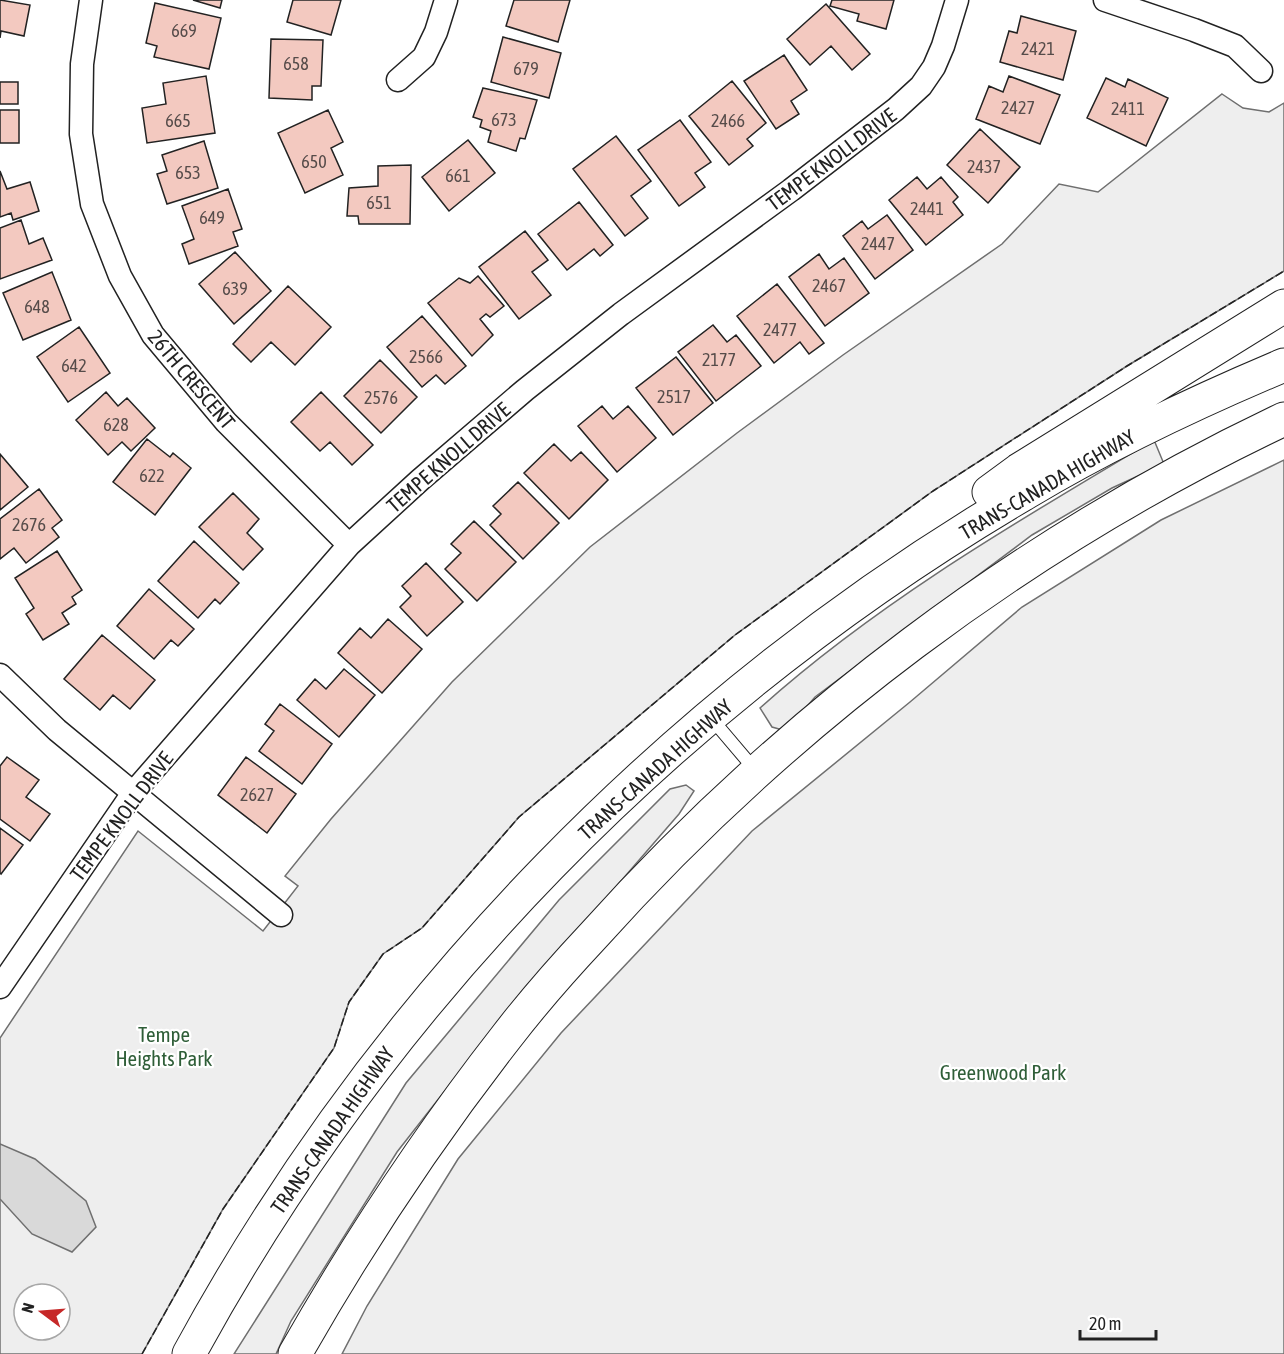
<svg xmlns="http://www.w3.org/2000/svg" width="1284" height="1354" font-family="'Asap Condensed',sans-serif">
<rect width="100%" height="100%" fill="#fff"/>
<path fill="#eee" stroke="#6f6f6f" stroke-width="1.5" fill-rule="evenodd" d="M1222,94L1243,108L1269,112L1284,103V271L1127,366L933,491L735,635L519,817L422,928L383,954L349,1002L334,1048L223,1209L142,1354H0V1038L138,831L263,931L298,886L285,876L331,819L452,682L590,547L737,433L843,355L1002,244L1059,184L1098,192ZM24,1294H60V1330H24Z
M1154,440L1164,464L1112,488L1032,535L815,697L786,731L772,727L760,708C878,602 1018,521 1154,440Z
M1284,460V1354H342L367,1306L458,1159L561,1033L752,831L910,702L1022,607L1161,520Z
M686,785L694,791L679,814L498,1023L397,1152L291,1321L276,1354H234L406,1083L559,900L670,789Z"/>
<path fill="#d9d9d9" stroke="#6f6f6f" stroke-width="1.5" d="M0,1144L35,1159L86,1201L96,1227L72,1252L32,1234L0,1199Z"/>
<path fill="#f3c9c0" stroke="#222" stroke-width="1.5" d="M0,0L30,5L24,36L1,31L0,38Z
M193,0H222L220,8Z
M293,0H341L331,35L287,22Z
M514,0H570L558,42L506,26Z
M832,0H894L886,29L857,21L859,14L830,6Z
M155,3L221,18L209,69L154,57L157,46L146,43Z
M826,4L870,54L852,70L831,46L810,65L787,39Z
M1021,16L1076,31L1063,80L1000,62L1009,31L1017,33Z
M503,37L561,53L549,98L491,82Z
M271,39L323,40L321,86H312V100L269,98Z
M784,55L807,90L791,101L799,114L776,129L744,81Z
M206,76L215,133L147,143L142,108L166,104L163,83Z
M1009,76L1060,95L1040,144L976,119L989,86L1003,92Z
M1106,78L1125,87L1128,79L1168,98L1146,146L1087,118Z
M732,81L766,123L747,139L753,146L729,165L689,116Z
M0,82H18V104H0Z
M483,88L537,100L525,139L520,138L516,151L488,142L491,131L480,127L482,120L473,117Z
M0,110H19V143H0Z
M328,110L343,142L331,148L343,175L305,193L278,133Z
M680,120L711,162L695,173L705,187L679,206L638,150Z
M980,129L1020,167L988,203L947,165Z
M616,136L651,181L631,196L648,218L625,236L573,169Z
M468,140L495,173L449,211L422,177Z
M204,141L218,188L167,204L157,174L167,171L162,155Z
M411,165L410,224H359L358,216H347L349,188L378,186V166Z
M0,171L7,189L30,182L39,211L13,220L11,213L0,217Z
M917,177L927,189L941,177L958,197L953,202L963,215L926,245L889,200Z
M228,189L242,229L233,232L238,246L189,264L182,244L194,239L182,206Z
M579,202L613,245L600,256L594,249L567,270L538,234Z
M887,215L913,250L875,279L843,236L862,221L868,229Z
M21,220L29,244L43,238L52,260L0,279V228Z
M525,231L548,260L532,272L551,295L519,319L479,267Z
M235,252L271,291L234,324L199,284Z
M819,254L829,269L844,258L869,293L825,326L789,277Z
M52,272L71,320L23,340L3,293Z
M478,276L504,306L490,317L486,314L480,319L493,335L472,356L428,303L459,278L470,283Z
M777,284L824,343L809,354L800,342L774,363L737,316Z
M288,286L331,327L295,365L271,342L251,362L233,344Z
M422,316L466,366L445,384L436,375L422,387L387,347Z
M713,325L727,342L736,335L761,366L716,401L678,352Z
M79,327L110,373L68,402L37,357Z
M676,357L713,403L673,435L636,388Z
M380,360L417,397L381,433L344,396Z
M106,392L118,406L127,398L155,428L131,451L122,442L108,455L76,420Z
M321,392L373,445L352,465L330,442L320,451L291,422Z
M602,406L613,419L628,406L656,438L617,472L578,426Z
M147,439L170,457L173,453L191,468L155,515L113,482Z
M554,444L571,461L581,452L608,480L569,519L524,473Z
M0,454L28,487L0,510Z
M518,482L559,523L523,559L490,525L501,514L493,506Z
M39,489L62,520L52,528L59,537L26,563L14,548L0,559V519Z
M233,493L259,519L247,533L263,549L243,570L199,527Z
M474,521L516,562L477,601L445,569L461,553L451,544Z
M194,541L239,583L220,604L215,599L198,618L158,581Z
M57,551L82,590L72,597L76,604L62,613L69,624L43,640L26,614L34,608L15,578Z
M426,563L463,602L427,636L400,607L411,596L402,586Z
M149,589L194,629L178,646L171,640L154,659L117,626Z
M388,619L422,649L382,693L338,653L360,628L371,638Z
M102,635L155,680L130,709L113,695L100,710L64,679Z
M344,669L375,695L339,737L297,700L315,679L326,689Z
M280,704L332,744L302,784L259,751L274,731L265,724Z
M7,757L39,780L26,797L50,814L30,841L0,819V766Z
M246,757L296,794L267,833L218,795Z
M0,828L23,845L1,874L0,873Z"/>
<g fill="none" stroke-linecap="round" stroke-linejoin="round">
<defs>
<path id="service" d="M711,718L756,771"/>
<path id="minor" d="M91,0L82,64L81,134L92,204L120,276L153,335L226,422L349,545
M1105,0L1194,30L1235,46L1261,71
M398,80L424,57L436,32L446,0
M0,675L57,730L281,915
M0,987L133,793L349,545L420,480L525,390L621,314L791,190L896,109L921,86L934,67L943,46L957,0"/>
<path id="motorway" d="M989,492L1019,470L1284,306
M189,1354C383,997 677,697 1027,492C1109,443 1196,402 1284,365
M295,1354C358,1243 428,1137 507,1036C534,1001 563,968 593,936C786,721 1022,543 1284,419"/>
</defs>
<use href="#service" stroke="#222" stroke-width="14"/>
<use href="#minor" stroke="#222" stroke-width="25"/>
<use href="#motorway" stroke="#222" stroke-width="35"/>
<use href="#service" stroke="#fff" stroke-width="12"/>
<use href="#minor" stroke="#fff" stroke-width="22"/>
<use href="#motorway" stroke="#fff" stroke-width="33"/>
<path stroke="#222" stroke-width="1.5" stroke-dasharray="8 3" stroke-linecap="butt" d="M142,1354L223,1209L334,1048L349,1002L383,954L422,928L519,817L735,635L933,491L1127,366L1284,271"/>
</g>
<g text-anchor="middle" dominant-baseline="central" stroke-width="4.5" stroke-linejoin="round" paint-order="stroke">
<g font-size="18" fill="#564c4a">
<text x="184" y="30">669</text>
<text x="1038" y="48">2421</text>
<text x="296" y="63">658</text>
<text x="526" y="68">679</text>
<text x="1018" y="107">2427</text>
<text x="1128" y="108">2411</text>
<text x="504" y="119">673</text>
<text x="178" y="120">665</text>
<text x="728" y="120">2466</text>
<text x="314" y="161">650</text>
<text x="984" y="166">2437</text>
<text x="188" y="172">653</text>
<text x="458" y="175">661</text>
<text x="379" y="202">651</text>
<text x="927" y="208">2441</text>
<text x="212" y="217">649</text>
<text x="878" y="243">2447</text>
<text x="829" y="285">2467</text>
<text x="235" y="288">639</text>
<text x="37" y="306">648</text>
<text x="780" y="329">2477</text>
<text x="426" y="356">2566</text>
<text x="719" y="359">2177</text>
<text x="74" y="365">642</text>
<text x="674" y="396">2517</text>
<text x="381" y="397">2576</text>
<text x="116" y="424">628</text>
<text x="152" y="475">622</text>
<text x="29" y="524">2676</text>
<text x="257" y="794">2627</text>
</g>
<g font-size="21" fill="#222" stroke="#fff">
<text transform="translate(831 159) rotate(-37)">TEMPE KNOLL DRIVE</text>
<text transform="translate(192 379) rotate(50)">26TH CRESCENT</text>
<text transform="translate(448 457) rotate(-41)">TEMPE KNOLL DRIVE</text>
<text transform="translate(1047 484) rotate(-30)">TRANS-CANADA HIGHWAY</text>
<text transform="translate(655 769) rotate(-42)">TRANS-CANADA HIGHWAY</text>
<text transform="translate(121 816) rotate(-53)">TEMPE KNOLL DRIVE</text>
<text transform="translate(332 1130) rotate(-55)">TRANS-CANADA HIGHWAY</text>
</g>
<g font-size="21" fill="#2f5e38" stroke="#fff">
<text x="164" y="1034">Tempe<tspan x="164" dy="24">Heights Park</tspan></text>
<text x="1003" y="1072">Greenwood Park</text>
</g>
</g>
<g transform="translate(42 1312) rotate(286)"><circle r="28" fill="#ffffff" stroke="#a7a7a7" stroke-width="1.5"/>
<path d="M0-4.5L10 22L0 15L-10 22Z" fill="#c62828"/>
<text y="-9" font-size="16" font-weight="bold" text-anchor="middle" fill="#222222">N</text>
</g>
<path d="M1080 1330v9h76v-9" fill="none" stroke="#222222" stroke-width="3"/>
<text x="1089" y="1330" font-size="18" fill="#222222" stroke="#ffffff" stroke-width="4.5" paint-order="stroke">20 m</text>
</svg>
